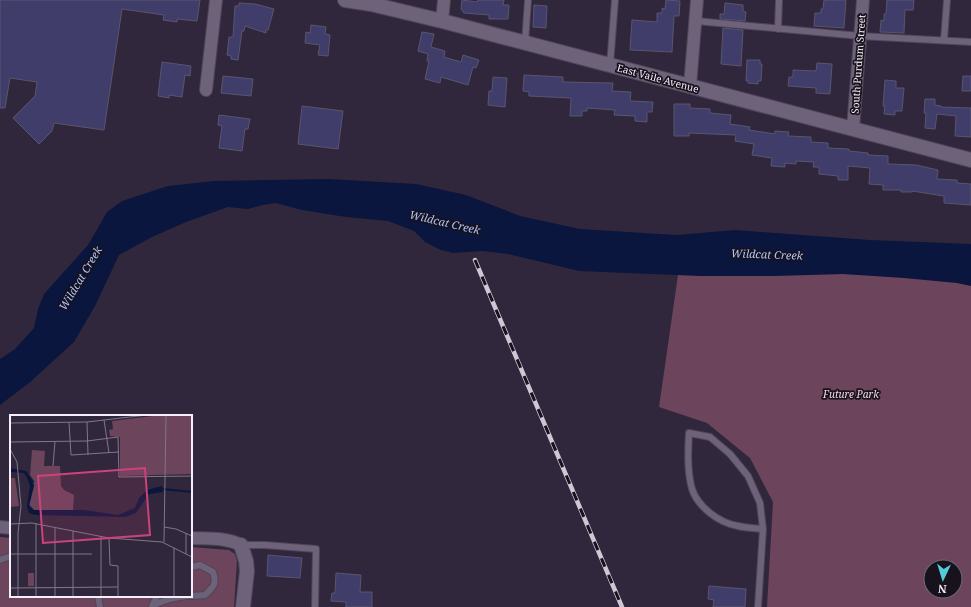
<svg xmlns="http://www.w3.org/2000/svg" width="971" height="607" font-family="'Noto Serif',serif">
<rect width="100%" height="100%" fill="#31273c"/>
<path fill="#6c445b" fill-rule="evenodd" d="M843,274L955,277L971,282V607H767L773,502L750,458L707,423L659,407L678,275ZM931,567H955V591H931Z
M0,537L11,538V596H191V547L229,550L235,554L237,561L234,607H0Z"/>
<path fill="#0a163d" d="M329,179L416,184L466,195L520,216L580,229L677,235L735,230L870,240L971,244V286L957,283L904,278L843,274L775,276H700L579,271L508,254L482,251L453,253L441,250L425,242L414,231L388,221L346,217L302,210L276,203L263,205L248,209L228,207L186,222L152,237L119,255L95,306L74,342L29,383L0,405V359L15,349L34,328L38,309L44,294L88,245L107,212L122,201L168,186L214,181Z"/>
<path fill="#413d6b" stroke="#57566e" d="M0,0H200L197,21L177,19V22L163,20L164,15L122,9L104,130L54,123L52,131L39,144L13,118L35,96L37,82L10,78L5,108H0Z
M462,0L477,2L478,0H504L503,5H509L508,19H489V15L464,13L461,9Z
M666,0L680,1L679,16H674L672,52L630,50L632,20L657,22V13H662V8L665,9Z
M824,0H846L844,28L814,26L815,13H821V9H823Z
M887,0H914L913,10H905L904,33L880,32L881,20L884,21V14H886Z
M239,3L255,4L274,9L268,30H266V33L245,26L244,31H242L238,60L231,59V56L227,55L229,37H233L235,6H239Z
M725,3L743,5V11L746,12L745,21L720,19V14H724Z
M534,5L547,6L546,28L533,27Z
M311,25L326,27L325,34L330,35L328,56L318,55L320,45L305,43L306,32L310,33Z
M723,28L743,30L741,66L721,64Z
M422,32L434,34L431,47L445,51L444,57L461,62L463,55L479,60L476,68L473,67L468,85L441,77L440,83L425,79L429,61H427L428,54L418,51Z
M747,60H760V64H762L761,81H758V84L748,83V80L746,81Z
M162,62L191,66L190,76L185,75L182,97L169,95V98L158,96Z
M817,63L832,64L830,94L816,93V88L788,86L789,77H793V70L816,71Z
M524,75L563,77V82L613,83L612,91L631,92L630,101L653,102L652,112H647V122L635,121V116L614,115L615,110L587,108V111H582V116H570L571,98L529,96V92L523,91Z
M223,76L253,79L251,96L221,93Z
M963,76H971V91H962Z
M493,77L507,78L505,107L488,105L489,91H492Z
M885,80L896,81V88H904L902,111H895V115L884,114L885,106H883Z
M925,99H935V105L941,106V107L971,108V137L955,136L956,116L937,114L935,129L925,128L926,113H924Z
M674,104H690V108L710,109V113L731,115L730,124L750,127L749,130L775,134V131L789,132L788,136L811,137V142L828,143V148L849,149V151L868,153V155L888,156V164L916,165L938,170L937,179L957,180V183L971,184V205L944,203V196L912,191V192H901V190H883V185L869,184L870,168L848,166V180H838V176L819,174V167H813L814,162L796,161V164L785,163V167L771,166L772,158L752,155L754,144L735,141L736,135L689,133V136H674Z
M302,106L343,111L338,149L298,144Z
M219,115L250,119L248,129H245L242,151L219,148L222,126L218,125Z
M268,555L302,558L300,578L267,576Z
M336,573L361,575L360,592H372V607H346V602L331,601L332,593H335Z
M709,586L746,589L745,607H713L714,600L708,599Z"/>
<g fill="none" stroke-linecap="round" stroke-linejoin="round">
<defs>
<path id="service" d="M696,21L860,36L971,42
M778,29L779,0
M944,40L947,0
M525,43L528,0
M610,65L615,0
M241,545H265L316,549L315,607
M0,560L11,556
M191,567L200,565L213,572C217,584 214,586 205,595L191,596
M98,596L100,607
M157,596L152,606C164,600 174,597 187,596
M758,607L763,529L760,503L748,476L730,454L710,437L689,433C688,451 687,471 692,489C698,507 719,523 738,526C746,528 755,528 763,529"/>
<path id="minor" d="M442,21L444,0
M690,86L697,0
M206,90L216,0
M853,129L863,0
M0,527L11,528
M191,538C209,539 225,537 241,545"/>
<path id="tertiary" d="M345,0L371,4L442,21L971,160
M241,545L246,561L247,571L243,607"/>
</defs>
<use href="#service" stroke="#4e4656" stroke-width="8"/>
<use href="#minor" stroke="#4e4656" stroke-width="14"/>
<use href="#tertiary" stroke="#4e4656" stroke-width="16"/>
<use href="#service" stroke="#6d6279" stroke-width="6"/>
<use href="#minor" stroke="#6d6279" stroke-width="12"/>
<use href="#tertiary" stroke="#6d6279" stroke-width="14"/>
<defs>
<path id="rail" d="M475,260L622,607"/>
</defs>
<use href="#rail" stroke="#cec7d6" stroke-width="4.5"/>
<use href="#rail" stroke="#17121c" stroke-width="3" stroke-dasharray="9" stroke-linecap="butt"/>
</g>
<g text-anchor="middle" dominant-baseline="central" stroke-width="3.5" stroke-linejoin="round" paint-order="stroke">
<g font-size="10" fill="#f5effc" stroke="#17121c">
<text transform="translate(858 64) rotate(-86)">South Purdum Street</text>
<text transform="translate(658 78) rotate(15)">East Vaile Avenue</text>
</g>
<g font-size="10" font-style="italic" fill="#f9d8e9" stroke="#17121c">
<text x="851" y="394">Future Park</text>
</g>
<g font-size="11" font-style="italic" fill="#acc5fe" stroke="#17121c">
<text transform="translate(445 222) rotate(13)">Wildcat Creek</text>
<text transform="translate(767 254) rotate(2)">Wildcat Creek</text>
<text transform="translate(80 278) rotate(-59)">Wildcat Creek</text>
</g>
</g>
<g transform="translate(10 415)">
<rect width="182" height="182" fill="#31273c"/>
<path d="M151,0H182V59L110,61V22L100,21L99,15L103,14L102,6ZM22,35L35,36L34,51H50L51,71L54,75L64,80L63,95L32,97L24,95L18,88L22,67H25L20,60ZM0,63H5L9,91L0,92ZM18,158H24V171H18Z" fill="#6c445b"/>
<path d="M0,53L16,56L23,66L24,71L19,91L24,95H74L108,100L125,93L129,83L137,75L152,71L153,77L139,79L126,98L115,102L26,100L19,98L17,91L20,71L17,63L14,58L0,57Z" fill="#0a163d"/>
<path fill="none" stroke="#0a163d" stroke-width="2" d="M153,74L182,77"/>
<path fill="none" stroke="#7f7789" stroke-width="1" d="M94,5L99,38M59,7L61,40L109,37M77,7L78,40M0,8L77,7L137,0M0,27L77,26L108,22L109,62L182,61M0,34L7,47L11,91L8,118V182M43,51L45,26M0,109L22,108L99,123L152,127L182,142M154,112L166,114L182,121M99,123L100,150L108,151V182M154,127L156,0M0,139H82M176,139V118M0,173L108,172M26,182V109M45,182V113M63,182V116M91,182V121M164,182V133"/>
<path fill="#cc437b" fill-opacity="0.15" stroke="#cc437b" stroke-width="2" d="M135,53L140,120L33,128L28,61Z"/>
<rect width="182" height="182" fill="none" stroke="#f5effc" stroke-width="2"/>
</g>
<g transform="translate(943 579) rotate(184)"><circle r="19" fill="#17121c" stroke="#706a76"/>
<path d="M0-3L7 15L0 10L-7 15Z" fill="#53cbdb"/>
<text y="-6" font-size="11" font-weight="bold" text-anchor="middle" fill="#f5effc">N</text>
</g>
</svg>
